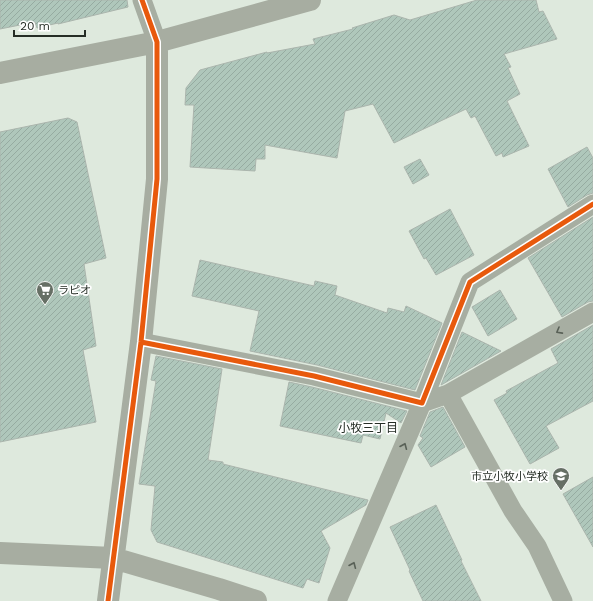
<svg xmlns="http://www.w3.org/2000/svg" width="593" height="601" font-family="'Work Sans','Noto Sans JP',sans-serif">
<defs>
<pattern id="building-hatch" width="6" height="6" patternUnits="userSpaceOnUse"><rect width="6" height="6" fill="#afc7bb"/><path d="M-1 1l2-2M0 6l6-6M5 7l2-2" fill="none" stroke="#96aba1"/></pattern>
</defs>
<rect width="100%" height="100%" fill="#dee9dd"/>
<path fill="url(#building-hatch)" stroke="#abb5ad" d="M0,0H127L128,7L58,24V23L37,28L35,22L0,29Z
M477,0H536L539,12L543,11L557,39L504,54L511,67L508,68L520,94L507,101L529,146L503,157L502,153L496,156L475,116L471,118L466,109L394,143L373,104L345,111L337,158L265,145V159H256L255,171L190,167L194,105H185L186,88L200,70L267,52V53L315,44L313,39L353,29L352,28L394,15L410,20Z
M68,118L77,122L106,258L84,264L96,346L83,350L96,422L0,442V132Z
M587,147L593,158V193L587,195L568,207L548,169Z
M420,159L429,175L413,184L404,167Z
M450,209L474,255L436,275L426,258L424,259L409,231Z
M593,217V301L588,302L562,317L528,258Z
M200,260L314,286L315,281L337,286L335,295L387,313L388,308L404,312L406,306L442,323L415,390L317,365L250,351L259,311L192,296Z
M500,290L517,319L488,336L472,307Z
M593,325V401L546,426L559,448L530,464L494,400L507,393L506,391L558,363L551,349Z
M462,332L501,351L441,385Z
M156,356L222,369L208,460L223,462V464L368,500L366,505L321,531L330,548L319,583L307,579L303,588L157,542L151,530L155,486L139,484L156,381L151,380Z
M289,382L312,387L407,411L401,423L386,413L380,439L363,435L361,443L280,426Z
M443,407L465,447L431,467L418,445L423,438L420,436L430,412Z
M593,477V547L563,494Z
M436,505L462,560L461,561L481,601H423L409,571L410,570L390,527Z"/>
<g fill="none" stroke-linecap="round" stroke-linejoin="round">
<path stroke="#a7aea2" stroke-width="19" d="M142,0L157,42
M141,342L314,376L422,403L470,282L593,204
M448,394L513,511L537,546L563,601
M337,601L422,403L448,394L593,312"/>
<path stroke="#a7ada1" stroke-width="22" d="M0,73L157,42L310,0
M0,553L113,558L219,589L256,601
M108,601L141,342L157,179V42"/>
<defs>
<path id="cycleway" d="M141,342L314,376L422,403L470,282L593,204
M108,601L141,342L157,179V42L142,0"/>
</defs>
<use href="#cycleway" stroke="#fff" stroke-width="8"/>
<use href="#cycleway" stroke="#e8590c" stroke-width="5"/>
</g>
<defs><path id="oneway-chevron" d="M-2-3.5L2.5 0L-2 3.5" fill="none" stroke-width="1.6" stroke-linecap="round" stroke-linejoin="round"/></defs>
<g stroke="#596157">
<use href="#oneway-chevron" transform="translate(559 331) rotate(151)"/>
<use href="#oneway-chevron" transform="translate(404 446) rotate(-67)"/>
<use href="#oneway-chevron" transform="translate(353 565) rotate(-67)"/>
</g>
<defs>
<symbol id="supermarket-pin" viewBox="-11 -11 22 30"><path d="M0 17L-7.5 6A9.5 9.5 0 1 1 7.5 6Z" fill="#666f65" stroke="#fff"/><path d="M-6-5.5h2.5l.6 2H6L4.5 2H-2.5L-4.4-4H-6ZM-1.5 3.2a1.3 1.3 0 1 0 .1 0ZM3 3.2a1.3 1.3 0 1 0 .1 0Z" fill="#fff"/></symbol>
<symbol id="school-pin" viewBox="-11 -11 22 30"><path d="M0 17L-7.5 6A9.5 9.5 0 1 1 7.5 6Z" fill="#666f65" stroke="#fff"/><path d="M0-5L7-2L0 1L-7-2ZM-4 1L0 2.5L4 1V4Q0 6-4 4Z" fill="#fff"/></symbol>
</defs>
<g fill-rule="evenodd">
<use href="#supermarket-pin" x="35" y="280" width="20" height="27"/>
<use href="#school-pin" x="551" y="466" width="20" height="27"/>
</g>
<g text-anchor="middle" dominant-baseline="central" stroke-width="3.5" stroke-linejoin="round" paint-order="stroke">
<g font-size="11" fill="#252d25" stroke="#fff" text-anchor="start">
<text x="58" y="290">ラピオ</text>
<text x="548" y="476" text-anchor="end">市立小牧小学校</text>
</g>
<g font-size="12" fill="#252d25" stroke="#fff">
<text x="368" y="428">小牧三丁目</text>
</g>
</g>
<path d="M14 30v6h71v-6" fill="none" stroke="#252d25" stroke-width="2"/>
<text x="20" y="30" font-size="12" fill="#252d25" stroke="#ffffff" stroke-width="3" paint-order="stroke">20 m</text>
</svg>
